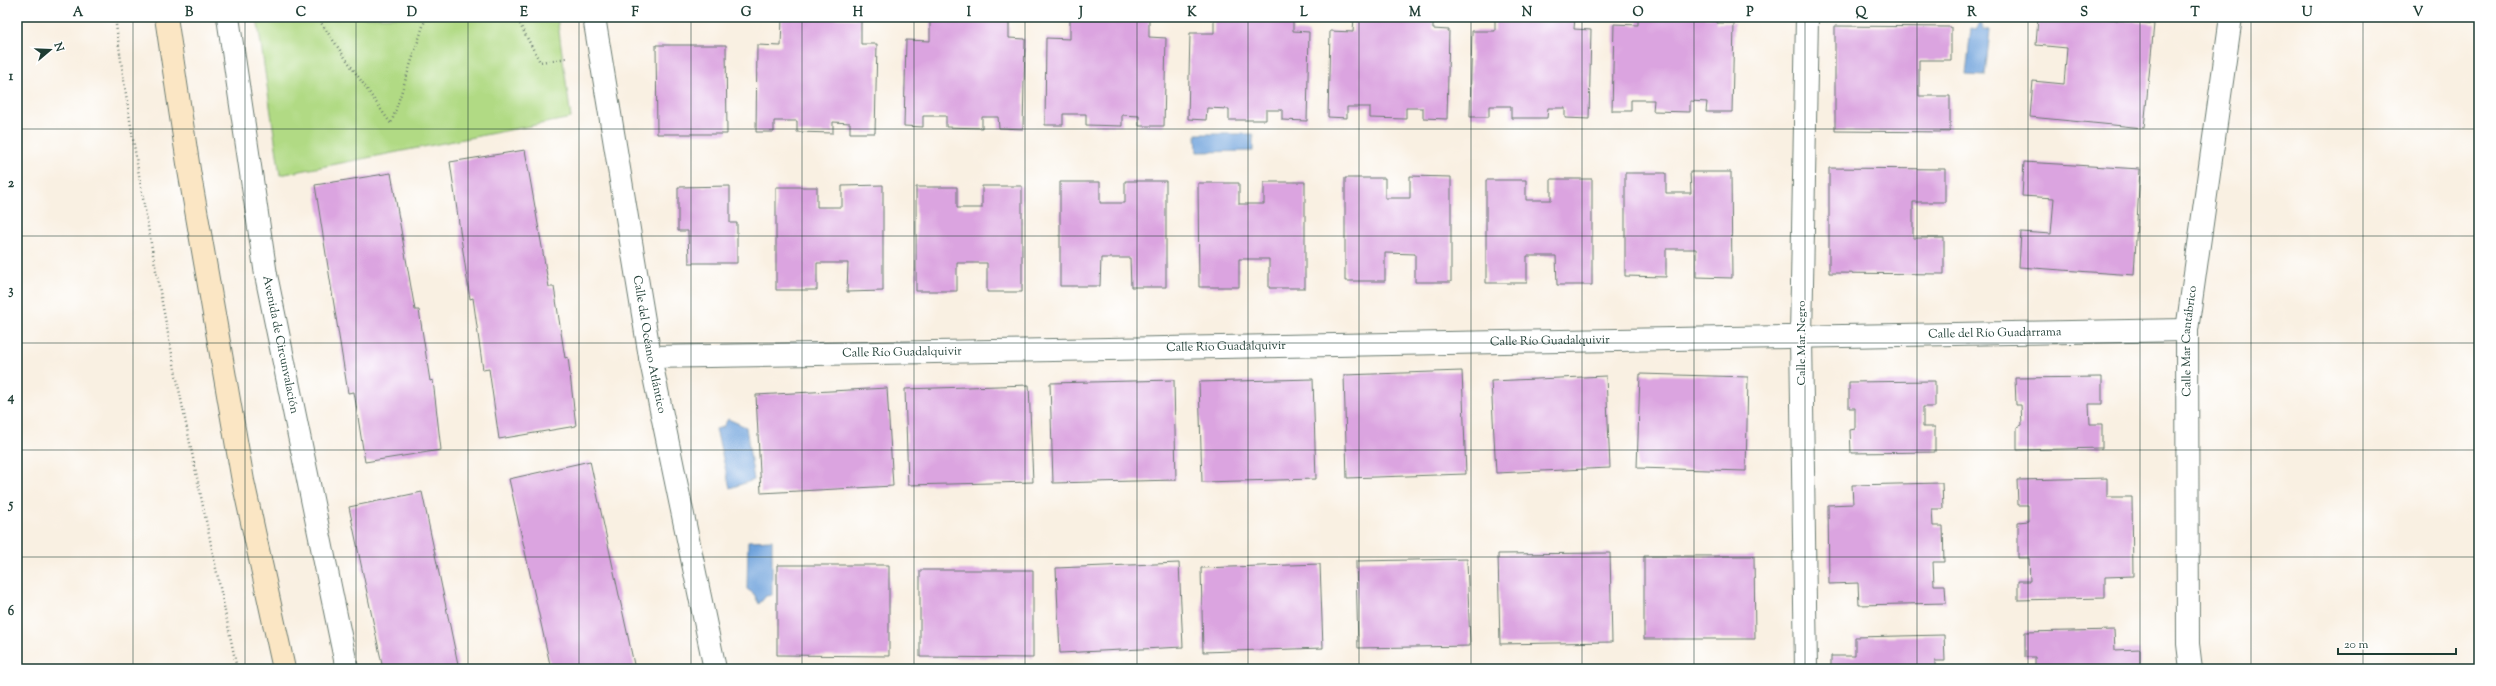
<svg xmlns="http://www.w3.org/2000/svg" width="2496" height="686" font-family="'Sorts Mill Goudy',serif">
<rect width="100%" height="100%" fill="#fff"/>
<filter id="ink" filterUnits="userSpaceOnUse"><feTurbulence type="fractalNoise" baseFrequency=".025" numOctaves="2"/><feDisplacementMap in="SourceGraphic" scale="8" xChannelSelector="R" yChannelSelector="G"/><feConvolveMatrix kernelMatrix="1 2 1 2 8 2 1 2 1" color-interpolation-filters="sRGB"/></filter>
<filter id="wash" filterUnits="userSpaceOnUse"><feTurbulence type="fractalNoise" baseFrequency=".012" numOctaves="4" result="noise"/><feDisplacementMap in="SourceGraphic" scale="16" xChannelSelector="R" yChannelSelector="G"/><feGaussianBlur stdDeviation="0.9" result="paint"/><feColorMatrix in="noise" values="0 0 0 0 0 0 0 0 0 0 0 0 0 0 0 0 0 1.4 0 .05"/><feComposite in="paint" operator="in"/></filter>
<g filter="url(#wash)">
<rect width="100%" height="100%" fill="#f9f0e2"/>
<path fill="#b1da84" stroke="#688c5c" d="M257,17H557L571,118L280,175Z"/>
<path fill="#70a3dc" stroke="#487088" d="M1981,21L1983,29L1990,30L1985,76L1966,75L1971,28L1976,29Z
M1196,134H1253V151L1197,152Z
M728,419L746,427L754,480L730,488L716,429L723,427Z
M772,540V595L766,596L759,604L754,594L747,589L748,541Z"/>
<g id="blocks">
<path fill="#dba4e0" d="M782,17L861,19V44H877L875,133H850V123L833,122V133L797,132V121H774V132H756L757,45L781,46Z
M930,17H1009V38L1025,39L1023,129L999,128L998,117H982V128L946,127V116H923V127L904,126L906,40L930,41Z
M1070,17H1149V37L1166,38L1164,126H1139V116L1122,115V126L1086,125V114H1063V125H1045L1046,38L1070,39Z
M1214,17H1293V31L1309,32L1307,121L1282,120V110H1266V120H1229V109L1207,108L1206,120L1188,119L1190,33H1214Z
M1354,17H1433V29L1449,30L1447,119L1423,118V108H1406V119L1370,118V107H1347V118L1328,117L1330,31L1353,32Z
M1495,17H1575L1574,29L1591,30L1589,119L1565,118V108H1548L1547,118H1511V106H1489V117H1470L1472,31H1495Z
M1638,17H1717V23H1734L1732,112H1706L1707,102L1690,101V112L1653,111L1654,100H1631V111H1612L1614,24L1638,25Z
M2038,17H2091L2154,24L2144,128L2030,117L2033,81L2064,84L2067,48L2036,45Z
M1835,26L1951,27V60H1919V96H1950V132L1835,131Z
M656,45H726L727,134H657Z
M525,150L549,287H554L565,358L568,357L576,426L499,439L489,369L483,370L473,298L470,299L450,162Z
M2024,162L2140,169L2134,275L2019,267L2021,232L2051,234L2054,198L2022,196Z
M1829,168L1945,169V202H1913V238H1944V274L1829,273Z
M1690,172H1731L1732,278L1696,277V249H1666V277L1625,276V173H1666V193H1691Z
M391,173L415,310H419L430,381L433,380L441,450L365,462L354,392L348,393L315,185Z
M1410,176L1451,177V282H1415V254L1385,253V281H1345V178H1385V198H1410Z
M1551,179H1592V285H1557L1556,256H1527V283H1486V180H1526V200H1551Z
M1125,181H1166V287H1131L1130,258H1101L1100,286H1060V182H1100V203H1125Z
M1264,182H1305V288H1269V259H1239V287H1199L1198,183H1239V204H1264Z
M883,185V291L847,292L848,263H817V290H776V187H817V207H842V186Z
M730,186V223H737V263H689L688,231H678V187Z
M982,186H1022V292H987V263H957V291H916V187H957V208H982Z
M1462,371L1466,474L1347,478L1344,375Z
M1640,374L1748,377L1746,471L1637,468Z
M1606,376L1610,468L1496,473L1491,381Z
M2102,377V404H2089L2090,424H2102V448L2017,450V427L2022,425L2021,405H2016L2015,378Z
M1313,379L1316,479L1202,482L1199,382Z
M1174,380L1176,480L1053,483L1050,383Z
M1935,381V407H1923V427H1935V452L1851,453L1850,430L1855,429V408H1849V382Z
M1029,385L1033,482L908,485L905,389Z
M887,388L893,486L761,493L756,395Z
M590,461L635,669H551L509,479Z
M2107,478V497H2132L2133,576L2105,577V598L2018,600V581H2030L2029,558H2018V522L2028,521V505H2018L2017,480Z
M1942,483L1943,509H1932L1933,526H1943L1944,562H1933L1934,585H1945L1946,603L1859,605L1858,583L1829,584L1828,505L1853,504L1852,485Z
M422,492L459,669H383L349,507Z
M1610,553L1612,642L1500,644L1498,554Z
M1644,556H1754L1755,639H1644Z
M1467,559L1470,646L1358,648L1356,561Z
M1179,563L1183,647L1060,653L1056,568Z
M1320,564L1323,648L1203,652L1201,568Z
M777,565H889V656L777,655Z
M920,570H1033V658L920,657Z
M2114,630L2115,650L2140,649V669H2035V657H2025V632Z
M1944,635L1945,661H1935V669H1831V656H1855V637Z"/>
</g>
</g>
<g filter="url(#ink)">
<use href="#blocks" fill-opacity="0" stroke="#6b7c71" stroke-width="1"/>
<g fill="none" stroke-linecap="round" stroke-linejoin="round">
<defs>
<g id="street">
<path id="s1" d="M228,17L266,275L347,669"/>
<path id="s2" d="M594,17L650,357L715,669"/>
<path id="s3" d="M650,357L2187,330"/>
<path d="M1806,669L1801,337L1807,17"/>
<path id="s4" d="M2191,669L2188,644L2187,330L2231,17"/>
</g>
<path id="secondary" d="M166,17L189,170L243,481L284,669"/>
</defs>
<use href="#street" stroke="#6b7c71" stroke-width="24"/>
<use href="#secondary" stroke="#6b7c71" stroke-width="24"/>
<path stroke="#6b7c71" stroke-width="2.5" stroke-dasharray="1 3" stroke-linecap="butt" d="M115,17C144,236 192,452 237,669
M317,17L391,124L426,17
M516,17L540,62L568,58"/>
<use href="#street" stroke="#fff" stroke-width="22"/>
<use href="#secondary" stroke="#fbe6c4" stroke-width="22"/>
</g>
</g>
<path fill="none" stroke="#1f3d34" stroke-width="1" stroke-opacity="0.55" d="M133,17V669M245,17V669M356,17V669M468,17V669M579,17V669M691,17V669M802,17V669M914,17V669M1025,17V669M1137,17V669M1248,17V669M1359,17V669M1471,17V669M1582,17V669M1694,17V669M1805,17V669M1917,17V669M2028,17V669M2140,17V669M2251,17V669M2363,17V669M17,129H2479M17,236H2479M17,343H2479M17,450H2479M17,557H2479"/>
<g text-anchor="middle" dominant-baseline="central" stroke-width="3.5" stroke-linejoin="round" paint-order="stroke">
<g font-size="12" fill="#1f3d34" stroke="#fff">
<text stroke="none"><textPath href="#s3" startOffset="1345">Calle del Río Guadarrama</textPath></text>
<text stroke="none"><textPath href="#s3" startOffset="900">Calle Río Guadalquivir</textPath></text>
<text stroke="none"><textPath href="#s4" startOffset="328">Calle Mar Cantábrico</textPath></text>
<text transform="translate(1802 343) rotate(-90)">Calle Mar Negro</text>
<text stroke="none"><textPath href="#s1" startOffset="332">Avenida de Circunvalación</textPath></text>
<text stroke="none"><textPath href="#s2" startOffset="332">Calle del Océano Atlántico</textPath></text>
<text stroke="none"><textPath href="#s3" startOffset="576">Calle Río Guadalquivir</textPath></text>
<text stroke="none"><textPath href="#s3" startOffset="252">Calle Río Guadalquivir</textPath></text>
</g>
</g>
<rect width="2496" height="686" fill="none" stroke="#fff" stroke-width="44"/>
<g transform="translate(50 50) rotate(71)" stroke="#ffffff" stroke-width="3" paint-order="stroke">
<path d="M0-3L7 15L0 10L-7 15Z" fill="#1f3d34"/>
<text y="-6" font-size="11" font-weight="bold" text-anchor="middle" fill="#1f3d34">N</text>
</g>
<path d="M2338 648v6h118v-6" fill="none" stroke="#1f3d34" stroke-width="2"/>
<text x="2344" y="648" font-size="12" fill="#1f3d34" stroke="#ffffff" stroke-width="3" paint-order="stroke">20 m</text>
<rect x="22" y="22" width="2452" height="642" fill="none" stroke="#1f3d34" stroke-width="1.5"/>
<g font-size="13" text-anchor="middle" font-weight="bold" fill="#1f3d34">
<text x="78" y="16">A</text>
<text x="189" y="16">B</text>
<text x="301" y="16">C</text>
<text x="412" y="16">D</text>
<text x="524" y="16">E</text>
<text x="635" y="16">F</text>
<text x="746" y="16">G</text>
<text x="858" y="16">H</text>
<text x="969" y="16">I</text>
<text x="1081" y="16">J</text>
<text x="1192" y="16">K</text>
<text x="1304" y="16">L</text>
<text x="1415" y="16">M</text>
<text x="1527" y="16">N</text>
<text x="1638" y="16">O</text>
<text x="1750" y="16">P</text>
<text x="1861" y="16">Q</text>
<text x="1972" y="16">R</text>
<text x="2084" y="16">S</text>
<text x="2195" y="16">T</text>
<text x="2307" y="16">U</text>
<text x="2418" y="16">V</text>
<text x="11" y="80">1</text>
<text x="11" y="187">2</text>
<text x="11" y="294">3</text>
<text x="11" y="401">4</text>
<text x="11" y="508">5</text>
<text x="11" y="615">6</text>
</g>
</svg>
